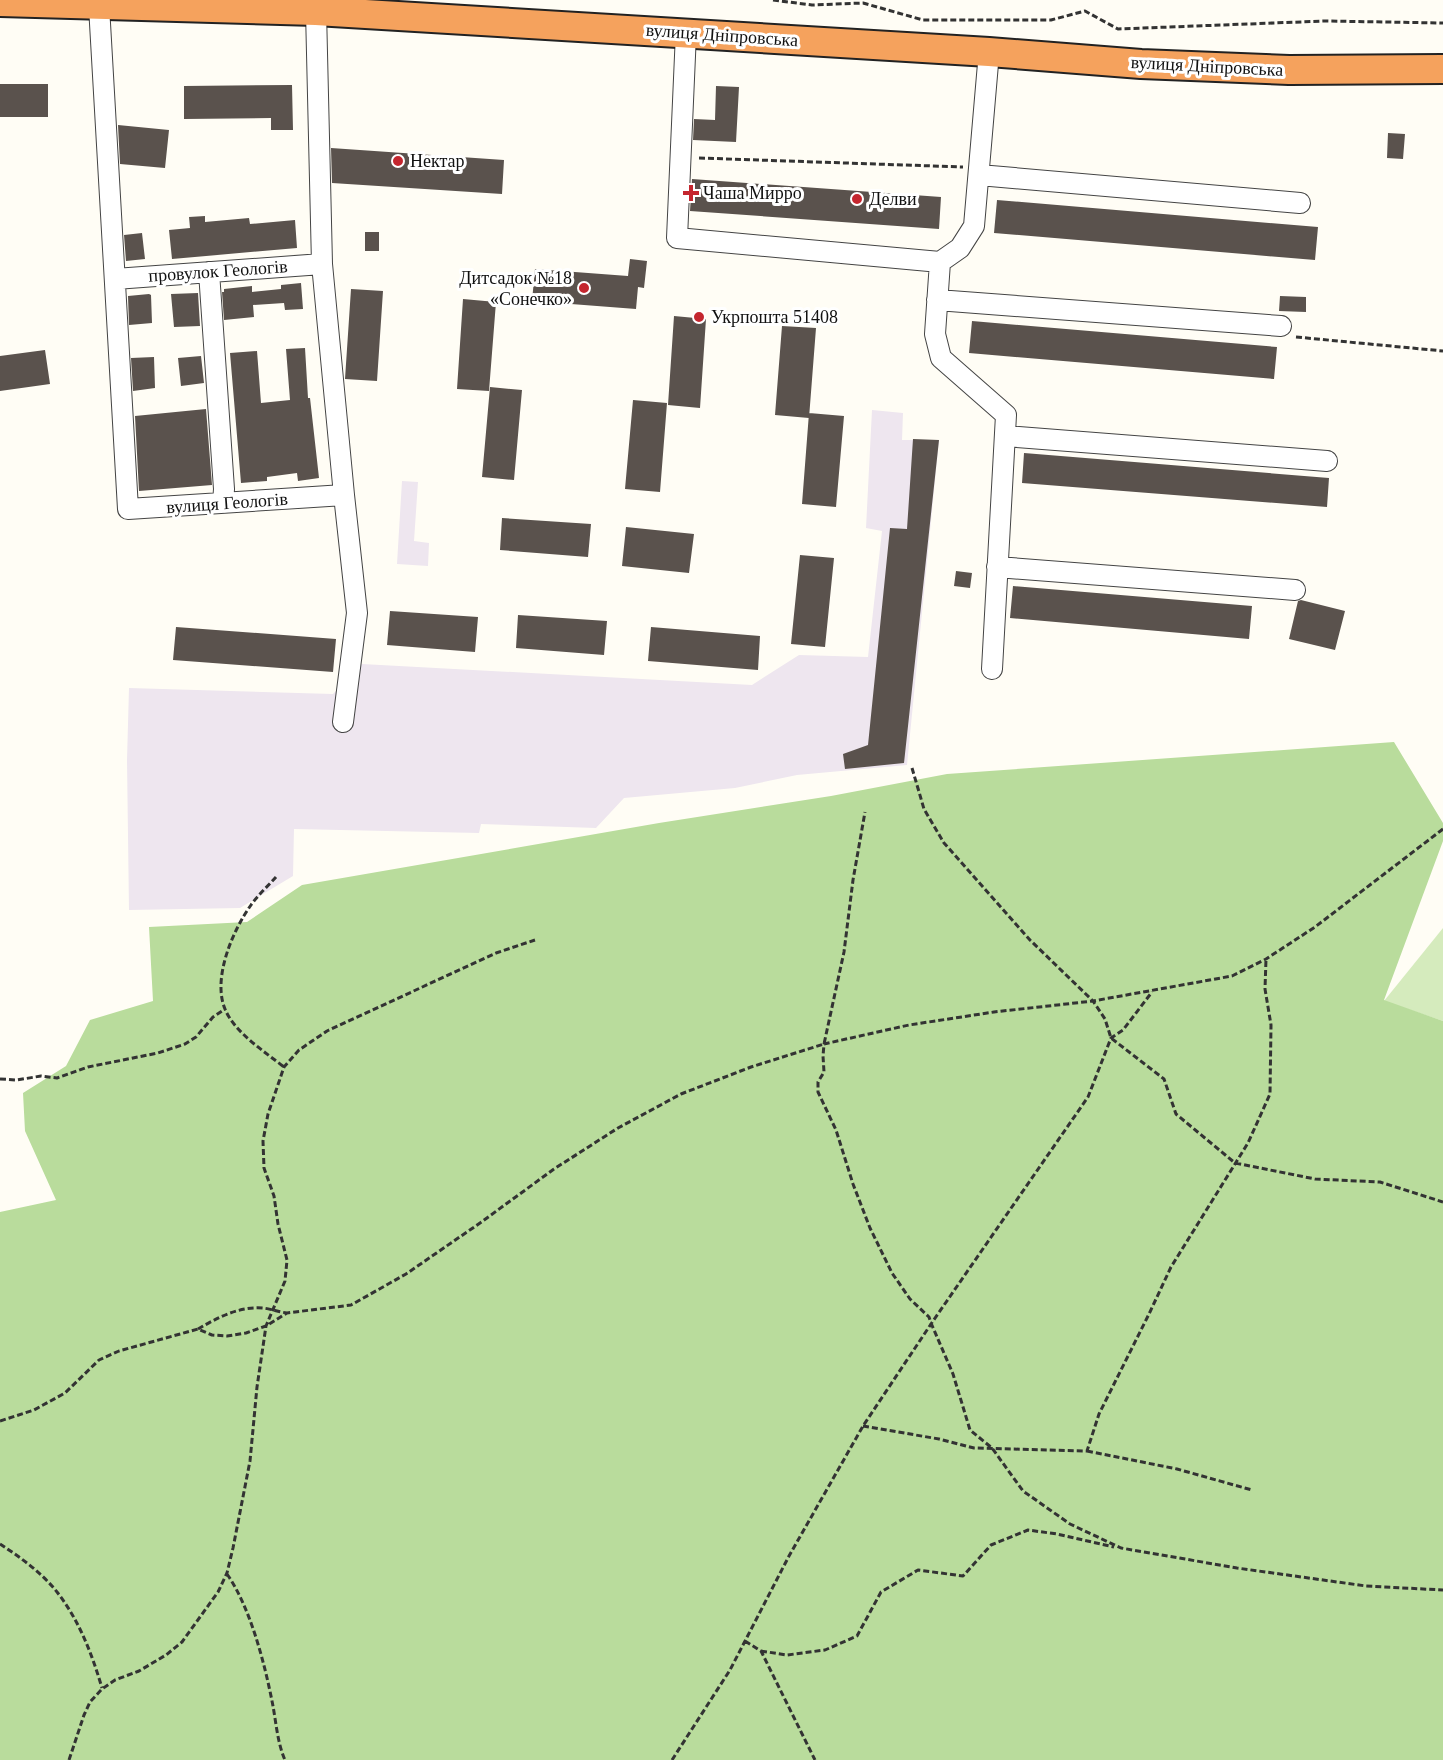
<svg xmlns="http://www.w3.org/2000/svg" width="1443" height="1760" font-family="Georgia,serif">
<rect width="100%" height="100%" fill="#fffdf5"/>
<path fill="#eee6ef" d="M872,410L903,413L902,440H939L907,765L797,775L735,788L624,798L596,828L481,824L479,833L294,829L293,876L240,908L129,910L127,760L129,688L333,694L362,664L752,685L799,655L868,657L882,531L866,528Z
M402,481L418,482L414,541L429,543L428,566L397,564Z"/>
<path fill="#d5ebbd" d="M1443,928V1021L1384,1001Z"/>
<path fill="#b9dc9c" d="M1394,742L1443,823V841L1384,1000L1443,1021V1760H0V1212L56,1200L25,1131L23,1093L66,1066L90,1020L153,1001L149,927L247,922L302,885L659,823L831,796L947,774Z"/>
<path fill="#5a524d" d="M0,84H48V117H0Z
M292,85L293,130H271V118L184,119V86Z
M716,86L739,87L736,142L693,140L694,119L715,120Z
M118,125L169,130L165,168L120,164Z
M1388,133L1405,134L1403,159L1387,158Z
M331,148L504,160L502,194L332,183Z
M692,179L941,197L939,229L690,211Z
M997,200L1318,227L1315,260L994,233Z
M205,216V222L249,218L250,224L295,220L297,248L172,259L169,230L190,228L189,217Z
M365,232H379V251H365Z
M142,233L145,259L126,261L124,235Z
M630,259L647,261L644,288L638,287L636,309L532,301L535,269L628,276Z
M301,283L303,309L285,310L284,303L253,305L254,317L224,320L222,292H224V289L252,286V292L281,289V285Z
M351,289L383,291L377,381L345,379Z
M198,293L200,326L174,327L171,294Z
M149,294L151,295L152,323L129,325L128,296Z
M1280,296L1306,297V312L1279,311Z
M463,299L496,302L489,391L457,389Z
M674,316L706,319L700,408L668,405Z
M972,321L1277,347L1274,379L969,353Z
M782,326L816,328L809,418L775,415Z
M305,348L308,398H310L319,478L298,481L297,473L267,477V481L241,483L230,353L257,351L261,403L290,400L286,349Z
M45,350L50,384L0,391V356Z
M201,356L204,383L181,386L178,358Z
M154,357L155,388L133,391L131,358Z
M490,387L522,390L514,480L482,477Z
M633,400L667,403L660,492L625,489Z
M206,409L212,485L139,491L135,416Z
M809,413L844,416L836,507L802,504Z
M913,439L939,440L904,763L845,769L843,754L868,745L890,528L907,529Z
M1024,453L1329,478L1327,507L1022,483Z
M502,518L591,524L588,557L500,550Z
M626,527L694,534L689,573L622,566Z
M800,555L834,558L825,647L791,644Z
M956,571L972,573L970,588L954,586Z
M1013,586L1252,606L1249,639L1010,618Z
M1301,600L1345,611L1335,650L1289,639L1298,601Z
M390,611L478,617L475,652L387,645Z
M518,615L607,621L604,655L516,648Z
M176,627L336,639L333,672L173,660Z
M651,627L760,636L758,670L648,661Z"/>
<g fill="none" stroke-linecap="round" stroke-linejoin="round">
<defs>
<path id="minor" d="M99,6L128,509L344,495L322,264L316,11L321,0
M686,33L677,238L940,262
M989,52L974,226L960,248L940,262L935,334L941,358L1006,415L992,669
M979,175L1300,203
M209,272L224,489L223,503
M115,279L322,264
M937,300L1281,326
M1005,436L1327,461
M997,567L1295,590
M343,722L357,613L344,495"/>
<path id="highway" d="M0,2L316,11L989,52L1141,64L1289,70L1443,69"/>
</defs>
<use href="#minor" stroke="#444" stroke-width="22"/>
<use href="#highway" stroke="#222" stroke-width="32"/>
<path stroke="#333" stroke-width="3" stroke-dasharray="6 3" stroke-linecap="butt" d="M773,0L812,5L863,3L923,20H1051L1085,11L1118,29L1325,21L1443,23
M699,158L963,167
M1296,337L1443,351
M912,768L924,809L944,843L1030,940L1093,1001L1105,1019L1111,1038L1164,1079L1176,1114L1235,1163L1315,1179L1380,1182L1443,1202
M1443,829L1315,927L1266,959L1232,976L1093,1001L994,1012L909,1025L824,1044L823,1056L824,1072L818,1082V1092L836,1130L853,1184L870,1228L892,1273L910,1299L929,1317L931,1323L953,1374L970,1430L992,1448L1023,1491L1070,1524L1121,1548L1237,1568L1366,1586L1443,1590
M276,877C268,886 258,895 251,905C233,930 212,978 225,1009C234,1032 265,1052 284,1067
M0,1079L17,1080L41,1076L57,1078L88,1067L158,1053L185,1044L196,1037L213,1017L225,1009
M198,1329C217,1318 239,1306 263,1308C271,1309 279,1312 287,1313
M0,1421L34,1410L65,1393L99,1360L119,1351L198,1329L212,1335L227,1336L246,1333L266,1326L287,1313L351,1305L406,1274L480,1223L554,1169L618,1128L681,1094L751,1067L824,1044L844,952L853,880L865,812
M863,1426L939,1439L974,1448L1087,1451L1099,1414L1149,1314L1171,1267L1248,1143L1270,1094L1271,1025L1265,989L1266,959
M1087,1451L1177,1469L1252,1490
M0,1544C20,1557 42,1573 57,1592C79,1620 92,1654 102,1688
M227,1574C250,1607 264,1661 272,1701C276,1720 277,1742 285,1760
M745,1641L761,1651L815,1760
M761,1651L787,1655L825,1650L857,1636L881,1592L918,1570L963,1576L991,1545L1028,1530L1057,1534L1114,1547
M69,1760L84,1715L90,1702L102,1689L115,1680L139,1671L166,1655L182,1642L218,1592L227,1573L233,1548L250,1461L257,1387L266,1326L285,1281L287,1260L278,1224L274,1196L264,1168L263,1141L268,1114L284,1067L299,1050L327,1031L496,953L535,940
M672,1760L730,1670L789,1556L863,1426L933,1321L1088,1097L1111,1038L1123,1030L1152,992"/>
<use href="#minor" stroke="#fff" stroke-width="20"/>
<use href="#highway" stroke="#f5a25d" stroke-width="28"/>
</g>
<g fill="#c4262e" stroke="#fff" stroke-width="2">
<circle cx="398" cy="161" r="6"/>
<path d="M688 184h6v6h6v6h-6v6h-6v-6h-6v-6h6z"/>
<circle cx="857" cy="199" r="6"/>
<circle cx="584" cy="288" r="6"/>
<circle cx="699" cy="317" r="6"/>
</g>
<g text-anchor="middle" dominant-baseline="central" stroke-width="6" stroke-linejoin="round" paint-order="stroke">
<g font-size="18" fill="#111" stroke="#fff">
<text transform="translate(722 35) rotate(4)">вулиця Дніпровська</text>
<text transform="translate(1207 66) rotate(3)">вулиця Дніпровська</text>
<text transform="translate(218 271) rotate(-4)">провулок Геологів</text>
<text transform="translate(227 503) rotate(-4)">вулиця Геологів</text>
</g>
<g font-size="18" fill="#111" stroke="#fff" text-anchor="start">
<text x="410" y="161">Нектар</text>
<text x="703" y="193">Чаша Мирро</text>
<text x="869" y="199">Делви</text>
<text x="572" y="278" text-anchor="end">Дитсадок №18<tspan x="572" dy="21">«Сонечко»</tspan></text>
<text x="711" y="317">Укрпошта 51408</text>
</g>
</g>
</svg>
